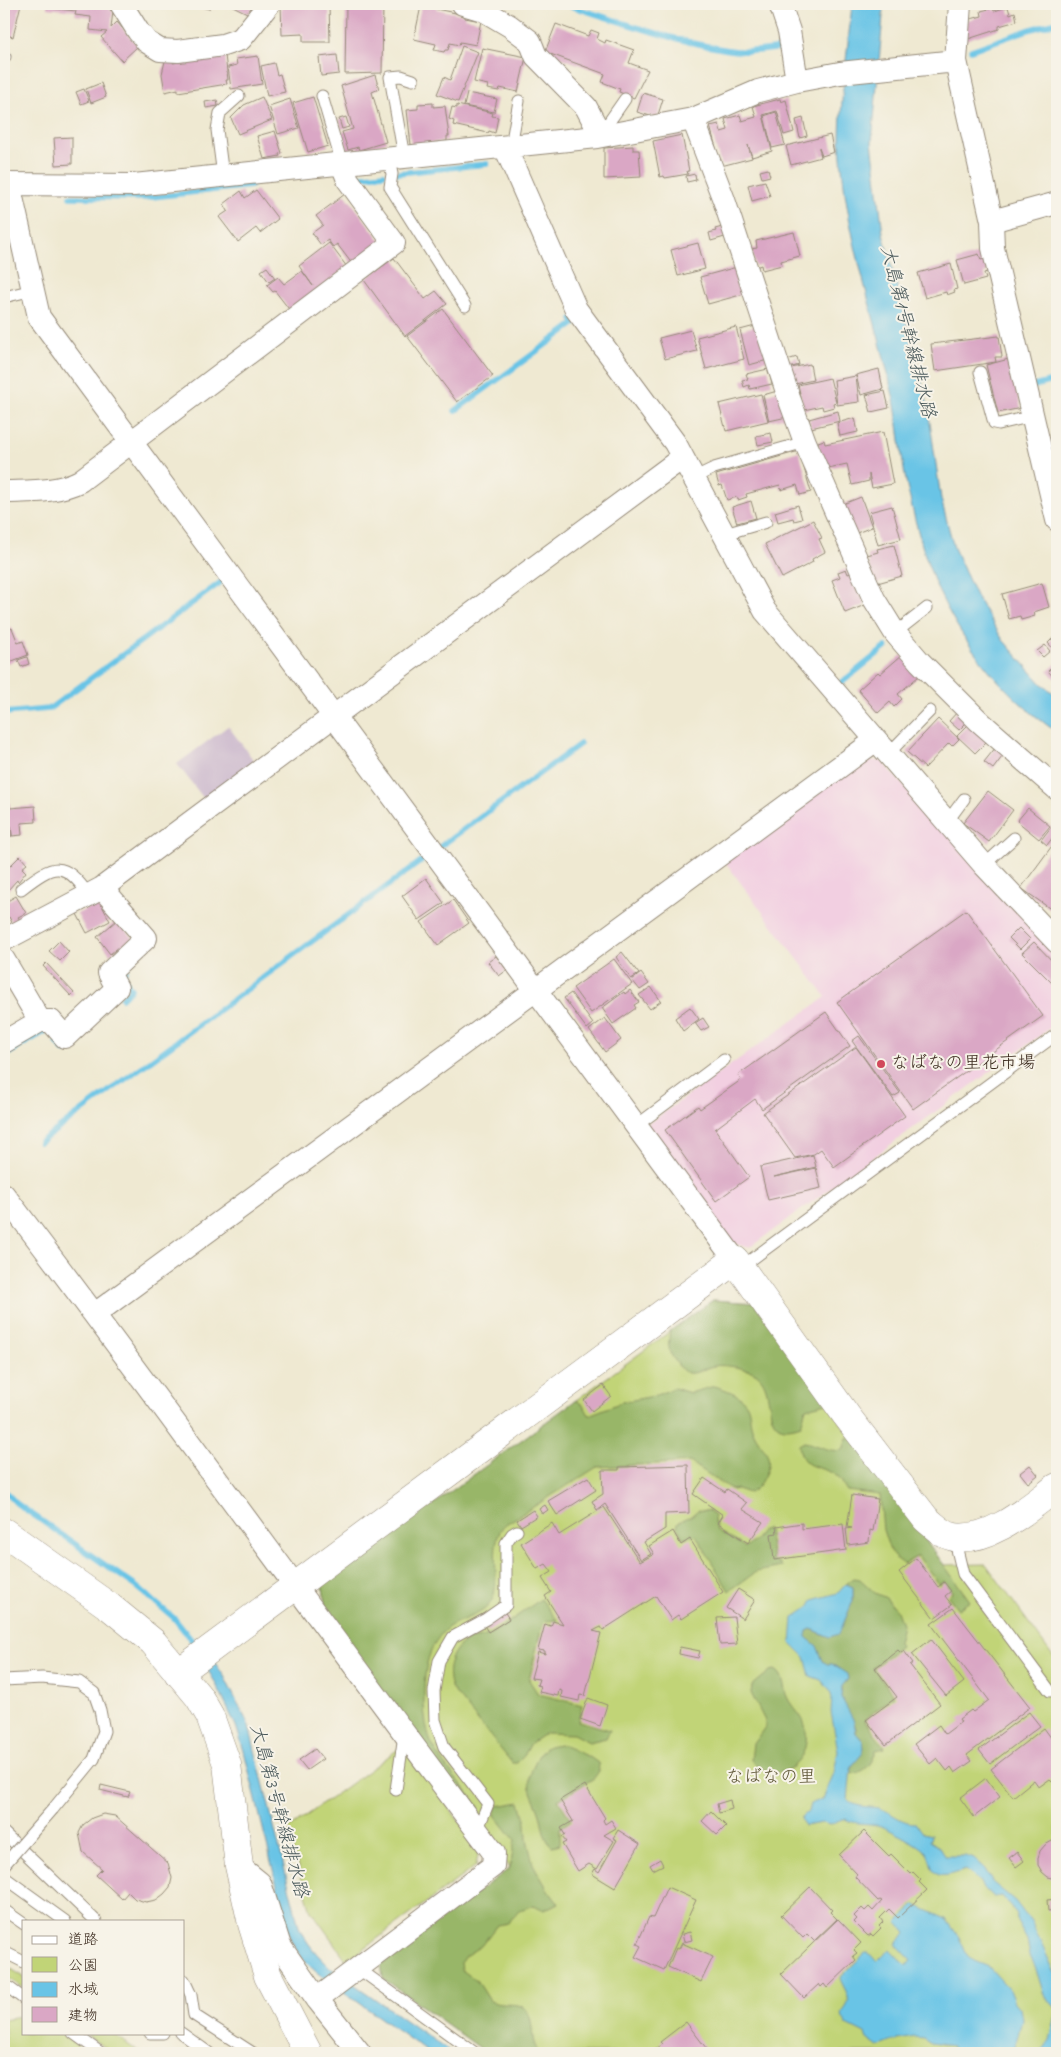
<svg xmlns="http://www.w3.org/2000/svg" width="1061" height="2057" font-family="'Indie Flower','Klee One',sans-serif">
<rect width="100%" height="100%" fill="#f7f3e8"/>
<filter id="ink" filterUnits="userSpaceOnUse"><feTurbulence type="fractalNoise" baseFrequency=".02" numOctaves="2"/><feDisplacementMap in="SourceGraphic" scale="10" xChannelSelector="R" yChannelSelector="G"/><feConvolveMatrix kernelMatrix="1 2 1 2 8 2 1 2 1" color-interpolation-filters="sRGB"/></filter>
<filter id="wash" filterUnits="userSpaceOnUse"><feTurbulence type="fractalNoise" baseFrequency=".0096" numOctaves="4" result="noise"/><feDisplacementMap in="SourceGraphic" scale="20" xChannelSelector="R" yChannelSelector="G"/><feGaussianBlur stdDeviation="1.12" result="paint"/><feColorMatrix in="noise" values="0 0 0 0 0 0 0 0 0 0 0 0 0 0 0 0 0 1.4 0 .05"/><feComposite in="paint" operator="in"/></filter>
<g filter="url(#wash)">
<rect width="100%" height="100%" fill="#efe9d2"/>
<path fill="#f2cfe1" d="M862,760L881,761L1057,952V1023L749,1248L730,1242L645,1126L826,997L725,862Z"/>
<path fill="#cfbdcf" d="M228,726L255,762L205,800L177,764Z"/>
<path fill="#c1d477" stroke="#7e7f4a" d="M713,1300L754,1303L944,1565L986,1564L1057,1662V2053H487L383,1978L510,1868L326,1617L323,1585Z
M404,1745L479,1849L476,1866L347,1961L311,1911L287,1830Z
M8,1967L24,1977V1989L4,1975Z
M24,2016V2033H61L88,2053H5L4,2020Z
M84,2033H112L140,2053H112Z"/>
<path fill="#98b668" stroke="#6a7043" d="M713,1300L754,1303L827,1403L806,1408L801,1425C756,1441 780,1388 755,1373C748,1368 722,1364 714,1366C706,1367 699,1373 692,1373C686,1374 682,1370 679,1366C669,1353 667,1349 670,1331Z
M715,1386C726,1390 738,1393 745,1402C751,1409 749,1420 752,1428C759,1449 777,1452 764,1476C760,1484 757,1489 749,1493L737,1489L732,1490L690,1462L597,1467L514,1519C510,1521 504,1525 502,1528C489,1546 501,1580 492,1600C483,1618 459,1617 445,1630C440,1635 434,1643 432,1649C421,1670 421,1726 433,1746C445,1768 464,1787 479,1807L470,1814L326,1617L323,1585L576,1400L584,1406L589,1415L622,1402L654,1396L674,1388L690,1393Z
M851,1437L970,1601L958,1609L948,1596L952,1592L944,1581L939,1584L918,1556L904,1564L894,1557L890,1551L883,1530L880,1495L847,1491C844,1487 842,1481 838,1477C821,1463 802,1473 799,1445L804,1442C818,1444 829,1453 843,1450L847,1438Z
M698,1510L709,1511L715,1515L714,1520L717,1530L745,1547L755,1541L762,1530L768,1529L773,1561L780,1563L782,1567L756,1572L729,1591L696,1535L683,1538L677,1527L678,1522L691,1516Z
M854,1578L860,1579L875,1593L886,1598L897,1611L902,1625L898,1642L900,1646L873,1668L894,1696L864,1720L885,1748L876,1750C872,1765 865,1773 850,1774L851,1767L857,1759L863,1741L856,1733V1728L841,1697L842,1686L848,1679L847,1675L832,1664L827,1665L823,1661L819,1652L806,1637L807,1631L811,1629L825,1635L839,1634L853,1600V1587L846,1584Z
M541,1599L557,1620L546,1621L542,1625L529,1680L538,1694L582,1705L578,1721L610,1730L606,1738L589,1742L573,1734L546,1733L531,1743L524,1756L517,1763H512L452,1689C444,1673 450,1649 468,1640C475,1637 484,1638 490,1634C508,1623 524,1611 541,1599Z
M775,1670C785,1675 783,1688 787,1697C793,1710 804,1715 806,1730C810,1765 778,1788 751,1760L753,1744L765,1727V1721L751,1693L752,1686L770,1671Z
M560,1744L591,1758L598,1763L599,1771L594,1778L558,1800L571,1820L560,1828V1844L552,1846C543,1839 543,1824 540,1814C537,1804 532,1797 530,1788C527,1777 536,1756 545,1748C549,1745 555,1745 560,1744Z
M520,1802L526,1823L527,1839L533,1864L548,1890L558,1903L544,1910L534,1905L520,1910L508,1923L497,1925L481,1946L465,1956L461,1962L462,1970L478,1982L490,2001C501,2006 514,2003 521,2006C534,2012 531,2032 534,2043C535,2047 538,2050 540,2053H487L383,1978L381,1964L510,1868L515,1840L495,1815L497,1806Z"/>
<path fill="#69c4e6" stroke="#527782" d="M852,4H884L872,142L883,233L927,402L941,499L954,548L976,596L1003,640L1042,684L1057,696V732C1011,701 972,656 946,606C927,571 917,529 908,490C901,461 900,430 894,400C879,331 855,263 845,193C843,175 840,156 840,138C841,93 848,48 852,4Z
M846,1584L853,1587V1601L839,1634L830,1637L811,1629L807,1631L806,1637L817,1646L823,1661L827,1664H832L847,1674L848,1679L842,1686L841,1697L854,1721L856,1733L863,1741L864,1748L862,1754L851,1767L848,1800C856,1808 868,1806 879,1808C892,1812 902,1824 916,1823L923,1833L931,1835L930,1841L941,1848L945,1856H966L974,1859L985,1869L992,1882L1015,1901L1031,1922L1055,1973L1057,1975V2053H1041L1050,2040L1057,2011L1055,2007L1044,1995L1035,1966L1030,1956L1027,1940L1016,1920L1017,1914L1002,1896L995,1897L983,1889L980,1882L966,1870C959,1872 947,1877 939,1875C930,1872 932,1859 926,1852C918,1844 897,1834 886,1828C871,1821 857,1826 845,1819L830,1825L822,1823L804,1826L801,1818L808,1812L810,1804L823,1799L834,1773L838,1751L831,1712L832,1698L830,1691L821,1680L810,1676L805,1657L791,1643L793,1618L809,1607L813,1600L838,1593Z
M198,1638L224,1676L249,1726L299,1927C307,1944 317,1955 331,1968L452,2053H429L319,1974C305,1963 295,1951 289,1935L244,1751L236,1726L215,1682L191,1642Z
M915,1905L946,1919L959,1937L967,1955L974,1961L989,1967L1010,1990L1015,2002L1020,2008L1022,2020L1015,2046L1016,2053H950L953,2050L952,2046L931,2043L923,2038L914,2037L893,2041L878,2047L867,2039L865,2034L847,2025L841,2014C843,2011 847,2007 848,2003C850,1994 842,1986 840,1978L865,1953H869L877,1962L890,1949L906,1966L912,1961L896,1944L907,1933L897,1922Z"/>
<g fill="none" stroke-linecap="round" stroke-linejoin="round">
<path stroke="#69c4e6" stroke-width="5.5" d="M564,4C618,21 673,41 729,50C747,53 765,50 783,48
M971,50L1028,30L1057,22
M398,173L487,164
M356,177L384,174
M70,197L143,198L251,186
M1034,386L1057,380
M455,411L574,324L572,319
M840,684L886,647
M4,713L49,709L221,582
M441,846L580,744
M122,998L131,989L122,974L126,970
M57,1042L64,1051L73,1043
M4,1056L46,1031
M40,1142L424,859
M4,1490L16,1503L137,1587L174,1618L197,1647"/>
</g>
<g id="blocks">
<path fill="#daa7c5" d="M4,4H21L13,37L4,34Z
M47,4H111L110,10L113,11L111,28L117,22L138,46L122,61L101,37L107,32L90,30L91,17L75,15L76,11L47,8Z
M189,4H210L209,9Z
M229,4H254L249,14Z
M329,4L330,42H303V34L282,35L281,5Z
M356,4H383L382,73L345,74L346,5H356Z
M430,5L437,6L436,9L465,15V18L481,21L476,45L460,42L459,45L450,43L448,50H445L444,52L434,50L436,44L414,39L421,6L430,8Z
M1008,7L1010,14L1015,12L1017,21L999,26V29L965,40L967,20L982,16L981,11L993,8L994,11Z
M556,24L588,36L591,30L599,33L597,39L605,43L606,40L634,50L629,63L648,70L634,98L619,92L620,89L602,82L605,74L545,52Z
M462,46L478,52L458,102L437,94L444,77L450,80Z
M482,48L526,57L518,92L500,88L499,91L487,89L488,85L474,82Z
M225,55L228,80H226L227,84L178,92V89L165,92L162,74L165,61L173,59V63Z
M337,55L339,74L321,76L319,57Z
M258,56L262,84L231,89L228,67L237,65L236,59Z
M274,63L277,75L280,74L285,92L267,96L261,66Z
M375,75L379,89L372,92L386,142L359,150L358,147L348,150L342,132L353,129L341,86Z
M101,83L106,97L91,103L86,89Z
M84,89L89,101L81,104L76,92Z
M467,93L497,99L494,112L464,106Z
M643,93L663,99L657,118L637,112Z
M262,97L272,120L238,134L231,118L244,105Z
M313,97L328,146L308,152L293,103Z
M290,99L299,128L278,134L269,106Z
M780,99L781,102L786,100L794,132L784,135L777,111L763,115L772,151L752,157L748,145L752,158L721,166L710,126L719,124L721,132L728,130L725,119L740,115L742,121L756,117L753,106Z
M217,100L218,106L206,108L205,102Z
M433,103V107L445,106L449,136H447V141L411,145L407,110L418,109V104Z
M457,105L493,113L492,116L498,117L495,133L489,131L488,133L453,125L454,121L449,119L452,107L457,108Z
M776,112L785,145L772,148L764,116Z
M346,117L349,127L342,129L339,119Z
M803,118L807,136L800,138L796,120Z
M275,131L282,153L279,154L280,156L264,159L257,136Z
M682,135L689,171H687L688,174L665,178L664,176L660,177L653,141Z
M830,135L834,152L822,156L819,148L821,157L791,165L786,146Z
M72,137V164L56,165L54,138Z
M633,146V150H639L641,177L604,179V148Z
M768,169L770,176L762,178L760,171Z
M695,174L696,180L687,182L686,176Z
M765,181L770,196L752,201L748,185Z
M256,190L278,219L260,233L256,228L238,242L219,217L228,211L224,204L241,191L245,198Z
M345,194L382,243L353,265L337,244L333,247L328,240L321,245L312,233L323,225L316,216Z
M726,226L728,236L711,241L709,233L716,231L715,229Z
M10,227L12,244L4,245V228Z
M794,232L800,256L781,261L782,265L762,270L761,265L756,267L751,249L757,248L756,241Z
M329,243L347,267L292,313L275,291L273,292L267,285L278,277L284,284L302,271L313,286L299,266Z
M698,243L705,269L678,276L671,250Z
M979,254L981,260L984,259L987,272L984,273L986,279L964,285L957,260Z
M394,258L425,299L436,291L447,304L405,336L364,280Z
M951,264L957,289L954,290L955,292L947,295L946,292L925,298L918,273Z
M267,267L275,278L269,282L261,271Z
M737,267L744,294L708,304L700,277Z
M443,309L493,376L457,402L407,336Z
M759,325L768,360L749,365L740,330Z
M736,327L744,359L706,369L697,337Z
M691,330L697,351L665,359L659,338Z
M999,336L1002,357H995L996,362L935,371L931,344Z
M797,357L799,365L789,368L787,360Z
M1009,359L1021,408L998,413L986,365Z
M810,364L813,380L795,384L791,368Z
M768,369L772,384L750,389L749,385L744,387L742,380L748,379L746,374Z
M879,369L883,389L861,395L856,375Z
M856,376L859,402L837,405L834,380Z
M830,378L836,402L833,403L834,407L823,410L822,406L804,410L798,385Z
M781,390L787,417L769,421L763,395Z
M885,391L889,408L871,412L866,395Z
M761,394L768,421L726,431L719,404Z
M838,411L840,421L811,428L809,419Z
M855,418L858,432L840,436L837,423Z
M883,432L893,484L872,488L869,474V481L852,485L847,464L828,468L827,464H823L818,442L824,440L825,444Z
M771,433L773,442L758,445L756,436Z
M799,451L811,492L800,495L797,485L781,490L780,485L746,494L747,497L738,500L737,497L727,500L722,485L719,486L716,475Z
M861,497L872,527L854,534L843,504Z
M751,501L756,518L737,523L732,507Z
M798,505L802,519L794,521L793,518L778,522L775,512Z
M892,506L901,539L878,545L869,512Z
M813,520L822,538L819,539L825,552L812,559L813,562L782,578L765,544Z
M894,545L902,576L874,584L867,555L878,552L877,549Z
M846,569L848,574L852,573L865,605L845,613L832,580L840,577L838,572Z
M1042,583L1049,607L1034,612L1035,616L1021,620L1020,616L1009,619L1002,594Z
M4,624L6,630L12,628L18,643L23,641L28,655L7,663L4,654Z
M1057,634V653L1048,643Z
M1045,645L1050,651L1043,657L1037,651Z
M902,655L919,676L898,694L902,699L894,707L890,702L878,713L858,690L878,672L880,674Z
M27,657L29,664L21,667L18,660Z
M1057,663V681L1048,671Z
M958,711L968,721L959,730L949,721Z
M938,719L959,739L952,746L949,743L925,768L907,752Z
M970,723L988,740L975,753L957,736Z
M996,747L1005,753L993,769L984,762Z
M988,791L1013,810L989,842L963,823Z
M4,800H9L10,808L35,806L36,822L21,823L22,835L12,836L11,826L12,836L4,837Z
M1028,808L1050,826L1039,839L1017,821Z
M1051,827L1057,832L1047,845L1041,840Z
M1057,839V907L1055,906L1052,910L1021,888Z
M20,856L27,864L22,868L26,872L18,882L17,880L7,891L4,888V872Z
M426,878L444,903L419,920L402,896Z
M16,896L26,913L18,917L20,920L13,924L9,917L4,919V903Z
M453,900L469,923L438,945L421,922Z
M100,902L110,921L87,933L77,914Z
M966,910L1043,1016L913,1109L837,1002Z
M117,920L133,939L121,949L119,947L110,954L97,937Z
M1019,928L1030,939L1020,949L1009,938Z
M59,941L69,952L60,961L49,951Z
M1034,942L1057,966V988L1022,953Z
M622,952L639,974L631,979L616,957Z
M496,956L507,970L499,976L488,962Z
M614,959L632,984L591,1013L573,988Z
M46,963L74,993L71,996L43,966Z
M641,973L649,984L640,990L632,980Z
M651,987L661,1001L650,1009L639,995Z
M630,990L639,1002L634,1005L636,1008L613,1024L602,1008L624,992L625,994Z
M571,993L593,1024L587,1029L564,998Z
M690,1007L699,1019L683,1031L675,1018Z
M826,1012L850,1046L762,1109L755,1099L715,1129L749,1177L716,1201L665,1130L698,1106L700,1109L741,1080L738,1075Z
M605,1018L621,1040L605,1052L589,1030Z
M703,1018L709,1027L701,1031L695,1023Z
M859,1036L900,1093L893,1097L852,1041Z
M856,1047L905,1116L834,1167L821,1149L814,1154L795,1158L763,1113Z
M813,1155L816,1167L774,1177L816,1168L821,1188L768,1200L760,1167Z
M603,1385L611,1396L592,1411L584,1400Z
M688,1465L689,1513L665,1514V1529L644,1542L651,1554L641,1560L605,1504L597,1510L592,1501L603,1494L602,1470H619V1467Z
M1030,1465L1038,1475L1028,1483L1020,1473Z
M588,1477L596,1490L557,1515L548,1501Z
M704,1478L725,1492L727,1489L747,1503L742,1509L763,1522L748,1543L718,1523L723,1515L693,1494Z
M852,1495L878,1499L873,1531L870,1530L869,1542L848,1545L846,1529L852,1528L847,1527Z
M545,1505L548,1510L542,1514L539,1509Z
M604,1507L640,1562L654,1554L649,1546L673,1531L681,1545L690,1539L723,1592L681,1619L678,1615L671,1620L656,1596L603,1630L601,1627L593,1631L601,1633L585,1696L580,1695L579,1701L561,1697L562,1691L559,1690L558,1696L539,1692L541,1686L537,1685L539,1679L531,1678L538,1652L545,1654V1651L538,1650L545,1624L551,1626L553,1621L563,1624L545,1596L551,1592L542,1578L552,1572L546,1564L537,1569L521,1543L552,1523L559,1535Z
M533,1510L537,1516L521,1526L517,1520Z
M802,1523V1529L843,1524L846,1550L774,1560L771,1534L777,1533L776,1527Z
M916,1558L938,1587L944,1582L951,1591L945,1596L952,1605L934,1618L899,1572Z
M738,1589L755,1600L743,1619L726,1608Z
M953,1608L1030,1707L967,1755L972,1761L955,1773L951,1767L947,1771L937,1758L930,1764L914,1744L939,1725L945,1734L961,1722L959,1719L971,1710L973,1712L989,1700L931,1624Z
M504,1611L509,1619L488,1632L483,1624Z
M734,1617L737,1644L720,1645L717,1618Z
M931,1639L964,1682L946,1696L912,1654Z
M680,1647L700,1651L698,1658L679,1654Z
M898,1650L901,1653L904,1651L913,1663L910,1665L940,1704L886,1745L866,1720L897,1697L875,1668Z
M588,1698L607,1705L600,1726L580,1719Z
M1029,1712L1040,1726L990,1764L979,1750Z
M1044,1728L1057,1746V1783L1055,1784L1050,1779L1039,1787L1034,1780L1013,1797L991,1769Z
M315,1749L323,1759L307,1770L299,1760Z
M986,1778L1000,1797L974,1817L960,1798Z
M101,1785L130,1792L128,1797L100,1790Z
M585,1785L605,1818L603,1820L605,1824L611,1820L616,1828L604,1835L614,1841L597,1869L589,1864L578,1871L562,1844L566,1842L562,1837L565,1835L561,1828L573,1821L560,1800Z
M730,1800L732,1809L719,1813L717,1804Z
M711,1811L726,1826L717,1835L702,1821Z
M103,1814L115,1816L168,1863L172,1878L170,1887L164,1894L156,1900L146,1902L135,1899L128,1892L122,1899L96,1875L102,1869L83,1852L79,1833L83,1825L92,1818Z
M618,1830L640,1844L615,1888L592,1874L595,1869L599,1872L617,1840L613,1838Z
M864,1831L889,1856L891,1854L911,1874L913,1872L921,1880L919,1882L927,1890L898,1918L889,1909L880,1918L883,1922L879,1926L881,1928L873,1936L871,1934L868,1936L854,1922L857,1919L854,1916L862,1908L865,1911L869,1907L873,1911L882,1901L880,1900L878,1901L855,1877L857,1874L839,1855Z
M1052,1841H1057V1879L1048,1877L1042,1872L1038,1865V1858L1040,1851L1045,1845Z
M1017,1852L1024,1861L1016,1867L1009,1858Z
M660,1859L663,1865L653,1870L650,1865Z
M667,1887L696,1900L664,1970L635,1957L641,1946L637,1944L649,1917L653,1918Z
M810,1887L832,1910L830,1912L837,1919L814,1941L807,1934L803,1938L781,1915Z
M1057,1899V1910L1048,1911L1047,1900Z
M838,1919L861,1943L854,1950L857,1953L853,1956L856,1960L827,1988L824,1984L821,1987L819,1984L804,1998L781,1974Z
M690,1932L692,1940L684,1942L682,1934Z
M682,1943L713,1957L701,1982L668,1967L676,1948L679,1949Z
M686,2022L710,2053H657L655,2050L662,2044L660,2042Z"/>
</g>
</g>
<g filter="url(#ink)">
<use href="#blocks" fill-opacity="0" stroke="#958a78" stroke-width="1"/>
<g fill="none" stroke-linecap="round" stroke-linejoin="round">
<defs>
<path id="lane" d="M4,58L5,57
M322,96L342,164
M596,126L609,122L625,99
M511,146L519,101
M404,157L390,77L401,76L413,80
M389,159L392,174L390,187L465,306
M223,176L217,130L220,113L239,96
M4,297L33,290
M980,372L994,423L999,424L1033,416
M693,478L714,468L805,442
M725,534L766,522
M895,633L927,608
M888,754L930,711
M947,822L964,799
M984,865L1014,838
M21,889C54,864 63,859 89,895
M636,1126L724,1060
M740,1268L1057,1034
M954,1537L963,1574L1050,1691
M4,1680L42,1678L79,1682L94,1693L100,1710L104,1731L94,1759L53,1809
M396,1790L404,1735
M477,1831L488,1804L444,1747L435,1720L434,1691L439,1661L453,1637L486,1619L506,1605V1543L512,1534L517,1531
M4,1833L96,1921
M4,1877L65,1921
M4,1910L24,1924
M4,1952L24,1962
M359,1969L475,2053
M184,1980L191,1995L194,2015L253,2053
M4,1984L24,1999
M73,2033L101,2053
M150,2033H163
M181,2033L209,2053"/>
<path id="street" d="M121,4L138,31L147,42L160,50L178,51L223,45L241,39L269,4
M463,4L483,10L510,26L530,41L536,56L586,107L596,126L597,137
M780,4L789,31L797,81
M960,4L956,61L992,221L993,248L1057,520
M693,119L724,200L789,398L805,442L874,599L895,633L920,662L979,721L1057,789
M505,147L576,309L675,443L765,611L984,865L1057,942
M4,184L134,185L597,137L693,119L758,91L797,81L840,73L956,61
M9,184L39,317L735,1260
M992,221L1057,203
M4,492C30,491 56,493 80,481L394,243L348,180L342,164
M4,940L102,888L682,458
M4,960L40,1021L4,1042
M40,1021H51L65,1037L117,988L109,973L146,938L102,888
M4,1195C170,1412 329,1635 494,1853L493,1866L317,1999
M95,1314L876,740
M239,1866L260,1883L280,1946L317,1999L360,2053"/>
<path id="secondary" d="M4,1532L110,1607L153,1642L199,1697L210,1716L227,1764L239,1866L252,1924L268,1976L308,2053
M178,1673L735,1260L846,1415L926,1519C935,1526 943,1536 955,1537C991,1542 1030,1507 1057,1487"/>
</defs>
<use href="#lane" stroke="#958a78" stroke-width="13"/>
<use href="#street" stroke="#958a78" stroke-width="24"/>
<use href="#secondary" stroke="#958a78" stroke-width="29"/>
<use href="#lane" stroke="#fff" stroke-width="11"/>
<use href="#street" stroke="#fff" stroke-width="22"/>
<use href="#secondary" stroke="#fff" stroke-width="28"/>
<defs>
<path id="lane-bridge" d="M4,1865L53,1809"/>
</defs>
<use href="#lane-bridge" stroke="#958a78" stroke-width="13" stroke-linecap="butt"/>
<use href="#lane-bridge" stroke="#fff" stroke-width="11"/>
</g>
</g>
<circle fill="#d1495b" stroke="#f7f3e8" stroke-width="2" cx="881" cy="1064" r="5"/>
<g text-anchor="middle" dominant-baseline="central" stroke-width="4" stroke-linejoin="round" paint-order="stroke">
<g font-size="18" fill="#3b2a1e" stroke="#f7f3e8" text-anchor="start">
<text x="891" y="1064">なばなの里花市場</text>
</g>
<g font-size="18" fill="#5c5434" stroke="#f7f3e8">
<text x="771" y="1778">なばなの里</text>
</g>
<g font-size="19" font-style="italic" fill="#49585a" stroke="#f7f3e8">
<text transform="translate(907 332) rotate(76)">大島第1号幹線排水路</text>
<text transform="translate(278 1811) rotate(75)">大島第3号幹線排水路</text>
</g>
</g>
<rect width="1061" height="2057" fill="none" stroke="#f7f3e8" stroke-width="20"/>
<rect x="22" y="1920" width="162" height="115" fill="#f7f3e8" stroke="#aca397"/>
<rect x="32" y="1936" width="25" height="8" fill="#ffffff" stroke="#aca397"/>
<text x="68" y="1944" font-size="15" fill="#3b2a1e">道路</text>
<rect x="32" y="1957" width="25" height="15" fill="#c1d477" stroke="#aca397"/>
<text x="68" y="1970" font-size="15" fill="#3b2a1e">公園</text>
<rect x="32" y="1982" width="25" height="15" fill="#69c4e6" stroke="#aca397"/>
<text x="68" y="1994" font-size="15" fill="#3b2a1e">水域</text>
<rect x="32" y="2007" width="25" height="15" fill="#daa7c5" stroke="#aca397"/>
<text x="68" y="2020" font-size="15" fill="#3b2a1e">建物</text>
</svg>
